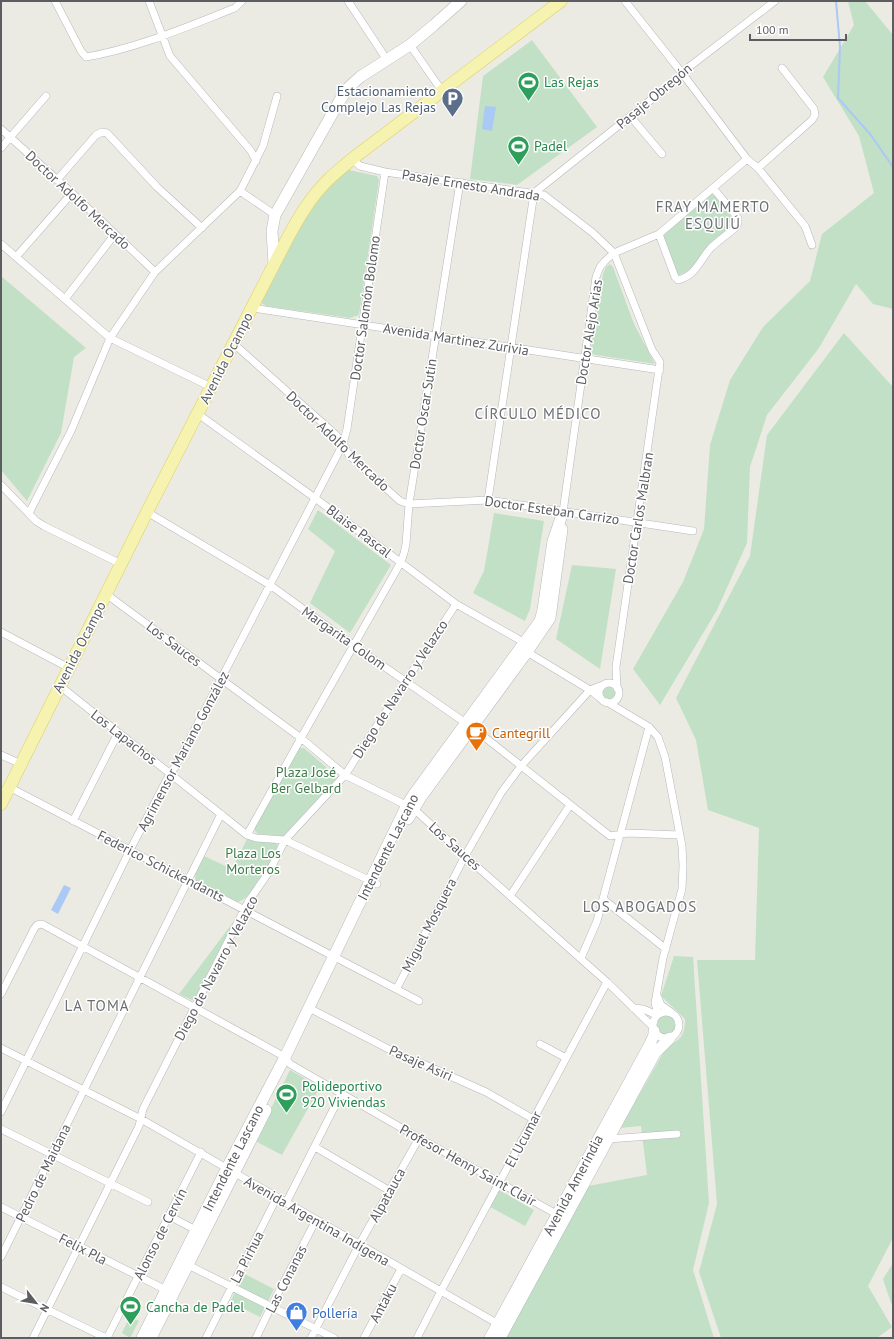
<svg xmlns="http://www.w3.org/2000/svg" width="894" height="1339" font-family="'PT Sans',sans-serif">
<rect width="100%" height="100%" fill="#ecebe3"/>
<path fill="#c2e0c6" d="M848,1H865L893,35V309L873,304L856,284L819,348L767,415L750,467L747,543L717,610L660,705L633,669L683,582L704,529L710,445L730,380L763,327L810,281L822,234L874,193L859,136L823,77L854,25Z
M532,40L597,127L517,185L470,179L483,76Z
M349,170L377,176L379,180L359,315L350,318L266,306L263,304L261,301C285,255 305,201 349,170Z
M711,194L714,195L734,220L735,223C728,233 690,273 679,275L676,272L664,239V235L666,232Z
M610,264L613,267L634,324L655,364L590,354L603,274L606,267Z
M1,276L86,348L74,357L61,433L27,501L1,470Z
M844,333L893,387V1238L868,1286L892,1327L877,1338H721L699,1272L717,1204L697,960H755L759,828L708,810L696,740L676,698L750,556L767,435Z
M318,510L391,565L350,633L310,603L335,551L308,529Z
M494,513L544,521L530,609L525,621L473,593L484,571Z
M572,565L616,569L600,669L556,639Z
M603 693a6 6 0 1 1 12 0a6 6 0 1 1-12 0Z
M299,748H304L334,774L336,777L335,780L283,836L258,834L255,831V828Z
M247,839L254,841L275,843L277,844L278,847C272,859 251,902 236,902L196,881C193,872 200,864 204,856L232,869Z
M234,921L195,998L192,1000L179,994Z
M674,956L693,957L709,1203L693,1270L714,1338H506L588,1186L647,1175L641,1126L620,1128L666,1048C680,1039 685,1037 685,1019L661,996Z
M657 1025a10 10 0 1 1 20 0a10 10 0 1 1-20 0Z
M290,1070L320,1087L282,1155L255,1141Z
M499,1190L534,1210L525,1226L490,1207Z
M893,1263V1305L891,1303L883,1279Z
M245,1274L274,1289L260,1317L230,1302Z
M130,1316L139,1321L130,1338L122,1333Z"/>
<path fill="#aac9f4" d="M485,106L496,107L492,131L482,129Z
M64,885L71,888L58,914L51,910Z"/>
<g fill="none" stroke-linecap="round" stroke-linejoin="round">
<path stroke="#aac9f4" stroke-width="2" d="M836,1L840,47L838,98L870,134L893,167"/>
<defs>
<path id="street" d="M55,1L81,51L86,57C138,48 186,27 235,8L242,1
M149,1L170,56L251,151L256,161
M348,1L387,60
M625,1L682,73L747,159L758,168L805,226L812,245
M410,45L442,91
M630,116L662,154
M1,129L72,193L155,272
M1,148L46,96
M352,159L360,166L385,172L544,195L593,233L614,253L652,350L660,362L616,667L617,688
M758,168L812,120L815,115L814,109L782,68
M57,180L96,135L102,132L107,133L157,187L202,228
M240,191L275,215
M534,193L677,79L689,67L775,1
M659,234L675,277L678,280C695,276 699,262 709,250C716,242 727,235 735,228L738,223V218L713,188
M1,244L110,338L211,387
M16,257L72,193
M65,299L115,234
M252,308L660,370
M234,344L335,434L343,444L349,455L400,501L409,504L488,500L693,531
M198,414L315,498L456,604L525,643L527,652L590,690L600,698
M1,485L36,521L44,526L121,564
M488,500L534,193
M147,512L270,585L353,645L473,728L610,836L628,833L680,835
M563,512L596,277L600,267L605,261L614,253L659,234L747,159
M29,513L71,431L110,338L155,272L240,191L263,146L277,96
M106,594L301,738L345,775L414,809L465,856L607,982L653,1027
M1,632L69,668
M599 693a10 10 0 1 1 20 0a10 10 0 1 1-20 0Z
M60,686L247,835L256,838L285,840L377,884
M607,702L649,727L658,737L665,757L682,846L683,866L682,889L663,958L655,1003L658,1014
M1,755L21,764
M9,787L419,1001
M73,821L118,733
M247,835L301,738L401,562L404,553L406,544L409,504L460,182
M510,896L570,805
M603,899L666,949
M581,958L597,921L649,727
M397,988L465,856L501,793L521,766L590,690L603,685
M1,994L34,929L37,925L42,924L285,1057L290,1064L419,1138L560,1216
M657,995L661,1005L671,1012
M309,1008L404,1057L421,1063L486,1092L533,1119
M633,1008L643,1009L657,1015
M653 1025a13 13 0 1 1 26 0a13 13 0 1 1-26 0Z
M540,1044L566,1058
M1,1048L141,1119L500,1325
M1,1112L130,850L166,781L175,767L221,679L343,444L347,429L385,172
M1,1129L148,1202
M608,1139L677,1134
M315,1147L390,1191
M286,1203L341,1094
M1,1207L166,1290
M169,1216L196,1230
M1,1257L221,814
M188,1265L334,1338
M1,1287L106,1338
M33,1338L139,1126L143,1109L248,902L269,872L285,840L345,775L456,604
M107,1338L201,1152
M206,1338L277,1197
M256,1338L271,1307L316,1220
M311,1338L359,1245L419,1138
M364,1338L401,1269
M417,1338L441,1291L607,982"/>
<path id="secondary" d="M274,264L272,231L275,215L340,100L349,87L360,77L410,45L434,25L461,1
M408,819L421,797L527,652L550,618L562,529
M142,1338L227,1168L285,1057L407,805L414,794L540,621L543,610L553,541L563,512
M151,1338L266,1110
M490,1338L650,1044L654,1035V1031
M500,1338L655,1053L670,1038"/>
<path id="primary" d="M1,804L147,512L285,243C297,220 310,197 329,179C336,172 344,166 352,159L561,1"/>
</defs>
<use href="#street" stroke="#b5b7bb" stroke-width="8"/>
<use href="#secondary" stroke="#b6b8bd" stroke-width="12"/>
<use href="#primary" stroke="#e0cf68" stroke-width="13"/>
<use href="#street" stroke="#fff" stroke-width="7"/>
<use href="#secondary" stroke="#fff" stroke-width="11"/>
<use href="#primary" stroke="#f5f3af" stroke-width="12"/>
</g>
<defs>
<symbol id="stadium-pin" viewBox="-11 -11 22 30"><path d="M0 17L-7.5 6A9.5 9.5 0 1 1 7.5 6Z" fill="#2e9e5b" stroke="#fff"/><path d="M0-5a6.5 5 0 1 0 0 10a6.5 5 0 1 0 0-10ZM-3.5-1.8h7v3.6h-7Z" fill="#fff"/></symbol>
<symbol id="parking-pin" viewBox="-11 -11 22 30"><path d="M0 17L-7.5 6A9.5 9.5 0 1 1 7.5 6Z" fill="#5c6f8a" stroke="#fff"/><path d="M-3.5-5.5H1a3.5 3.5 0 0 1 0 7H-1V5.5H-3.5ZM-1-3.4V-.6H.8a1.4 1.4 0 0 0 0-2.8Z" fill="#fff"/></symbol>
<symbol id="cafe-pin" viewBox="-11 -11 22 30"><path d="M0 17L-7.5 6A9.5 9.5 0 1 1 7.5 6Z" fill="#e8710a" stroke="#fff"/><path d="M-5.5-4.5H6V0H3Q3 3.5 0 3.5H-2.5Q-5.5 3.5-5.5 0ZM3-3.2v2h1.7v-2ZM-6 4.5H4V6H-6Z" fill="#fff"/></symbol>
<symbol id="shop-pin" viewBox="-11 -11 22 30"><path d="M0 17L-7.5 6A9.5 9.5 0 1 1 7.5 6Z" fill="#3f7fe0" stroke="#fff"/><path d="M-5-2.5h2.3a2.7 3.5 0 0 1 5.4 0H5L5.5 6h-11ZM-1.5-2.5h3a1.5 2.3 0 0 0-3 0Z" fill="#fff"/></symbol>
</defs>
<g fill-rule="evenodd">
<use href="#stadium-pin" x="516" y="70" width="25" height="34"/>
<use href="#parking-pin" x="440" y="86" width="25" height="34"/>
<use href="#stadium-pin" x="506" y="134" width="25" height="34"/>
<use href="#cafe-pin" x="464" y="720" width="25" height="34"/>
<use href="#stadium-pin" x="274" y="1082" width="25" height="34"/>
<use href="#stadium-pin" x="118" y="1294" width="25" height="34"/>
<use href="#shop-pin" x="284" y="1300" width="25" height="34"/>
</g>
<g text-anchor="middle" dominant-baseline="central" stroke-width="3" stroke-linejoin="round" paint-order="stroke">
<g font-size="14" fill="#27864d" stroke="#fff" text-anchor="start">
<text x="544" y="82">Las Rejas</text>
<text x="534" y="146">Padel</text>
<text x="302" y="1086">Polideportivo<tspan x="302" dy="16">920 Viviendas</tspan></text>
<text x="146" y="1307">Cancha de Padel</text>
</g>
<g font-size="14" fill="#4e5e75" stroke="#fff" text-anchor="end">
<text x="436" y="91">Estacionamiento<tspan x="436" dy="16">Complejo Las Rejas</tspan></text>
</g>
<g font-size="14" fill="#5b5d61" stroke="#fff">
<text transform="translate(654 96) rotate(-40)">Pasaje Obregón</text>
<text transform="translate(471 185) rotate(9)">Pasaje Ernesto Andrada</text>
<text transform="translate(78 200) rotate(43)">Doctor Adolfo Mercado</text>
<text transform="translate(365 308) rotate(-82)">Doctor Salomón Bolomo</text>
<text transform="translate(589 332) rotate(-81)">Doctor Alejo Arias</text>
<text transform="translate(456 339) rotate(9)">Avenida Martinez Zurivia</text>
<text transform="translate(226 358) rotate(-63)">Avenida Ocampo</text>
<text transform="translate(423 414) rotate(-81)">Doctor Oscar Sutin</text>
<text transform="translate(338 441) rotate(44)">Doctor Adolfo Mercado</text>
<text transform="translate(552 510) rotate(8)">Doctor Esteban Carrizo</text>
<text transform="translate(638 518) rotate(-81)">Doctor Carlos Malbran</text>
<text transform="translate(359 531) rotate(37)">Blaise Pascal</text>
<text transform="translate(344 638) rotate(35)">Margarita Colom</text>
<text transform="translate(174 644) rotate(37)">Los Sauces</text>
<text transform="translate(79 647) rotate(-63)">Avenida Ocampo</text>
<text transform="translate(400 689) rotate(-57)">Diego de Navarro y Velazco</text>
<text transform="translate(124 737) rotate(38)">Los Lapachos</text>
<text transform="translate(183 751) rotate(-62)">Agrimensor Mariano González</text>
<text transform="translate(455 846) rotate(42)">Los Sauces</text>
<text transform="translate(388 847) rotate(-63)">Intendente Lascano</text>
<text transform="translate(161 866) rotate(27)">Federico Schickendants</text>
<text transform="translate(429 925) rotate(-63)">Miguel Mosquera</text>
<text transform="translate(216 968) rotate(-62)">Diego de Navarro y Velazco</text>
<text transform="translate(421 1063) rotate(24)">Pasaje Asiri</text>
<text transform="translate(523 1139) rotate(-62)">El Ucumar</text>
<text transform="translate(233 1158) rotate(-63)">Intendente Lascano</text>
<text transform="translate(468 1165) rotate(29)">Profesor Henry Saint Clair</text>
<text transform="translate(43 1173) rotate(-64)">Pedro de Maidana</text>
<text transform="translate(573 1185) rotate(-62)">Avenida Amerindia</text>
<text transform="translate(387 1195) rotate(-61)">Alpatauca</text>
<text transform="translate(317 1221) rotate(30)">Avenida Argentina Indígena</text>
<text transform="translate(160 1234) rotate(-63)">Alonso de Cervín</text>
<text transform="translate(83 1249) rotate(27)">Felix Pla</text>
<text transform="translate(247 1257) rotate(-63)">La Pirhua</text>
<text transform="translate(286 1279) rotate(-63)">Las Conanas</text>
<text transform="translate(383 1303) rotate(-62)">Antaku</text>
</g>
<g font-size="14" fill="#c56008" stroke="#fff" text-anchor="start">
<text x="492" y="733">Cantegrill</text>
</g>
<g font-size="14" fill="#3e7d4a" stroke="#fff">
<text x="306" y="772">Plaza José<tspan x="306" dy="16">Ber Gelbard</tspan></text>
<text x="253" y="853">Plaza Los<tspan x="253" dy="16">Morteros</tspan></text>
</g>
<g font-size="14" fill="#366cbe" stroke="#fff" text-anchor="start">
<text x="312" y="1313">Pollería</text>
</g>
<g font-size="15" letter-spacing="1" fill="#6c6f73" stroke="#fff">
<text x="713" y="206">FRAY MAMERTO<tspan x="713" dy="17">ESQUIÚ</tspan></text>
<text x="538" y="413">CÍRCULO MÉDICO</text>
<text x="640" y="906">LOS ABOGADOS</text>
<text x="97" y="1005">LA TOMA</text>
</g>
</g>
<rect width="894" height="1339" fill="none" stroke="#5b5d61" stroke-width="4"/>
<g transform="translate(36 1303) rotate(121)" stroke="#ffffff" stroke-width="3" paint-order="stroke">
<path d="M0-3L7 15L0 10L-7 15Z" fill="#5b5d61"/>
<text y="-6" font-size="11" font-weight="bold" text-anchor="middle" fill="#5b5d61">N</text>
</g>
<path d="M750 34v6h96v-6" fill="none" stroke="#5b5d61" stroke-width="2"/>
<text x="756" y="34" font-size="12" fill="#5b5d61" stroke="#ffffff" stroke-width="3" paint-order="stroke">100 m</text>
</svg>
